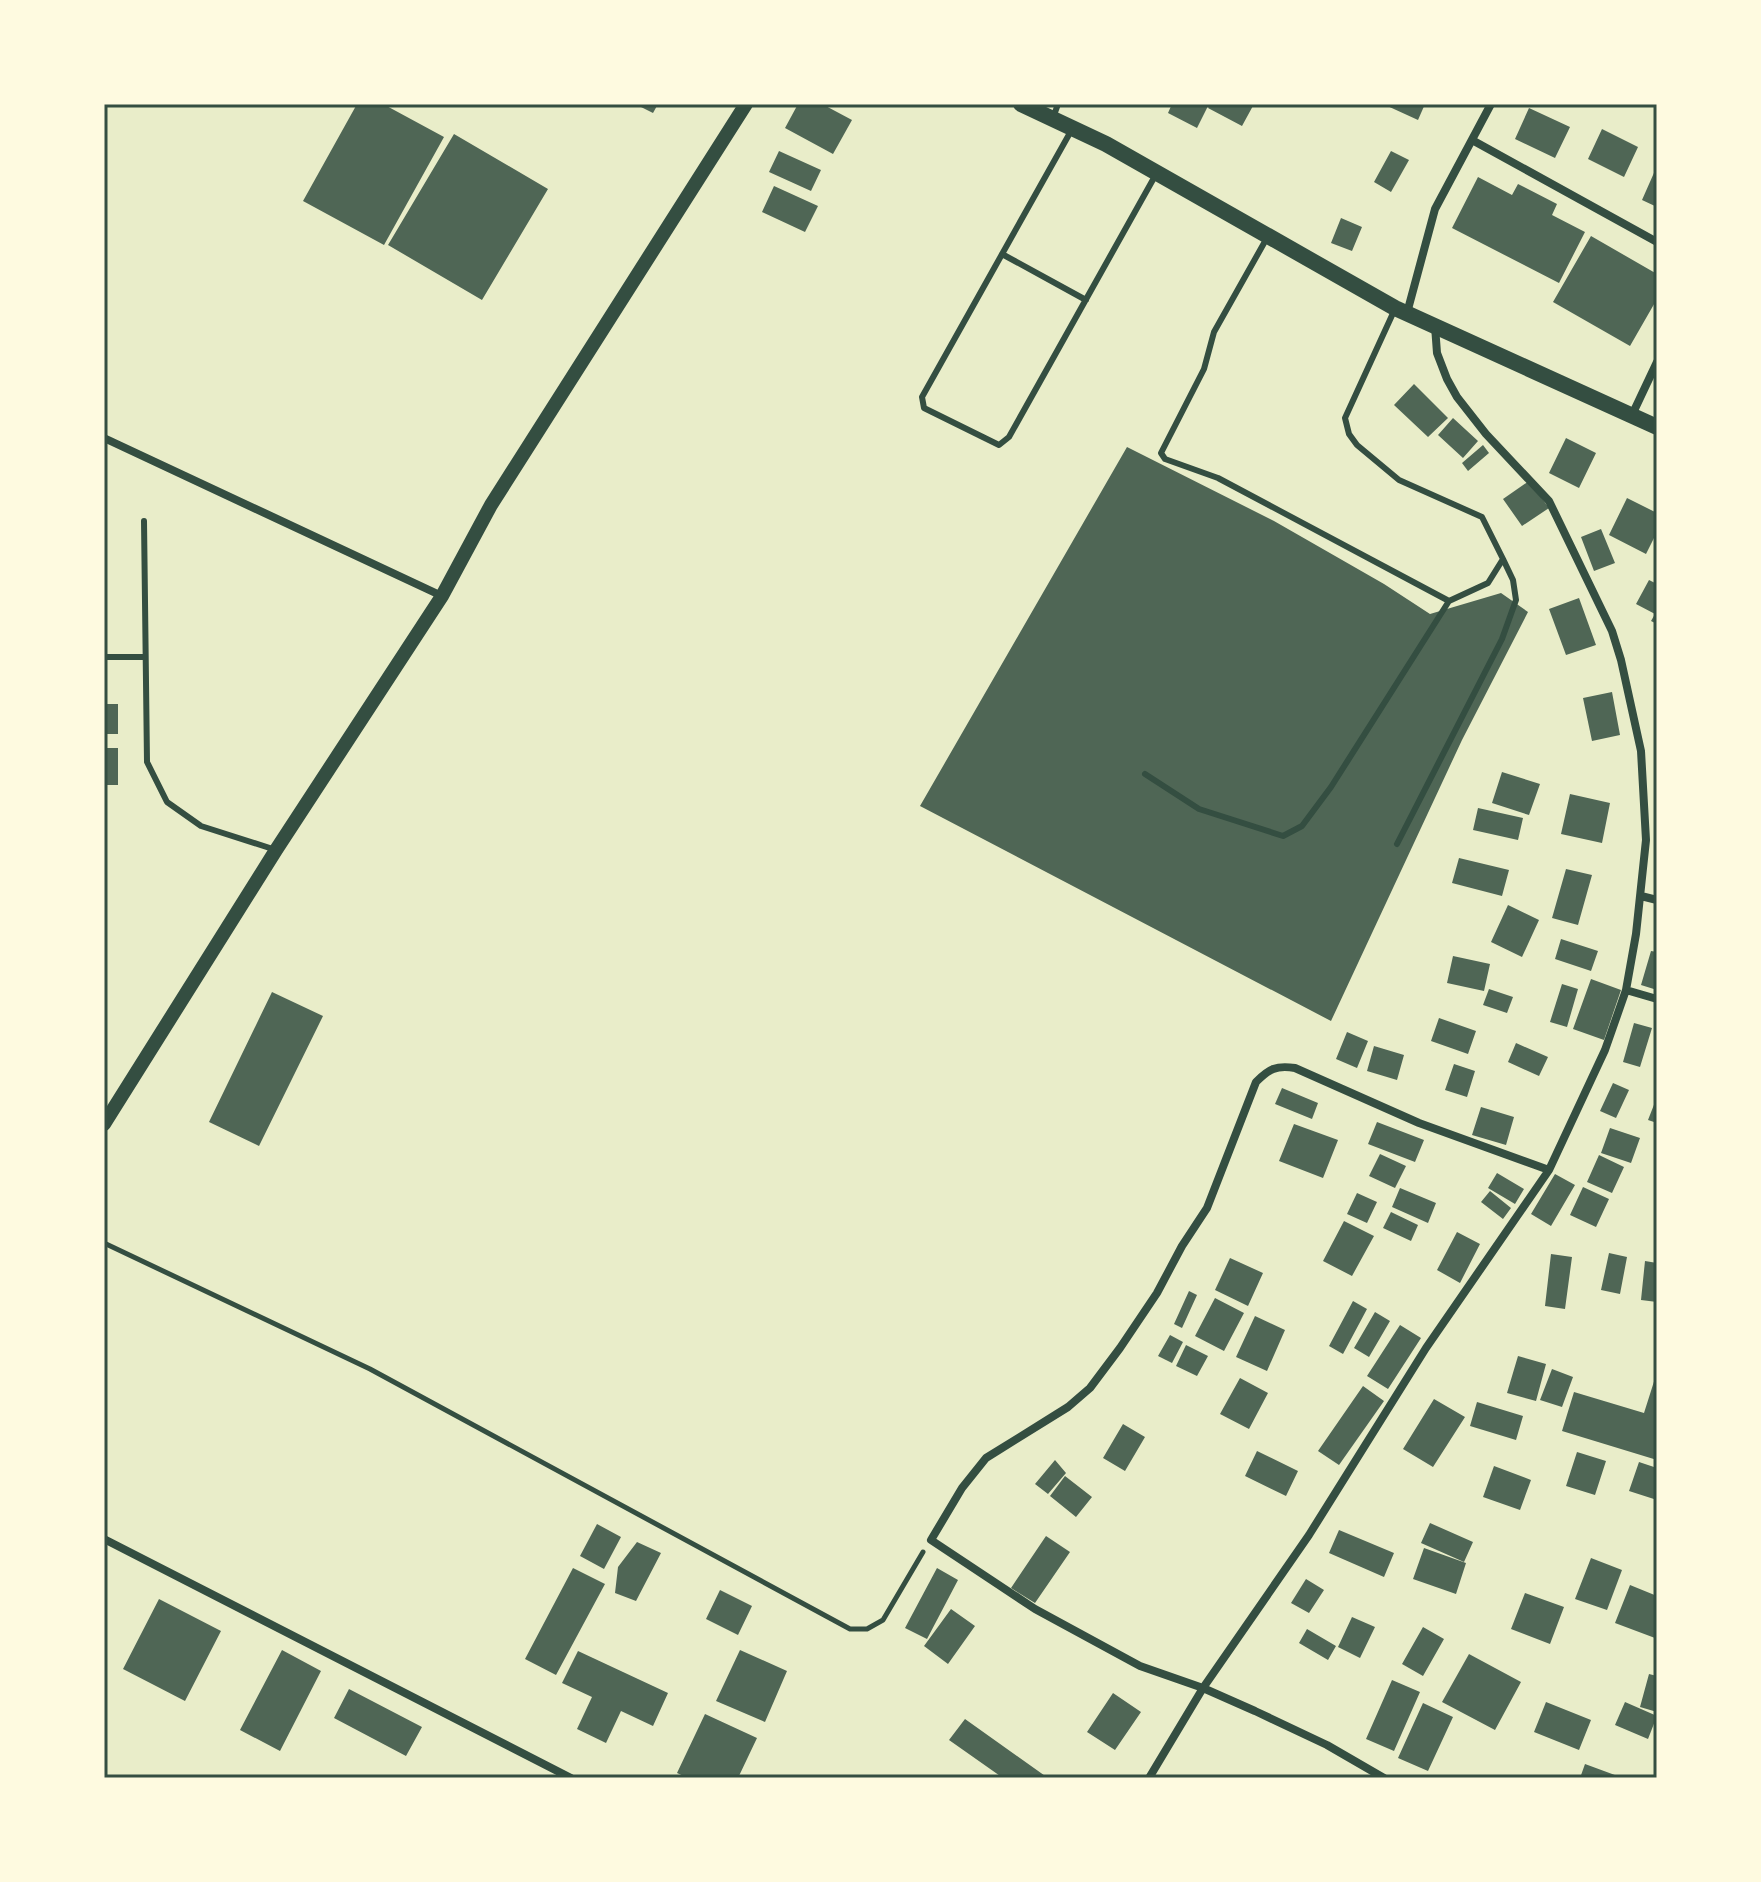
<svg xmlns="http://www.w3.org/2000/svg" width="1761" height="1882" font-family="Manrope,sans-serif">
<rect width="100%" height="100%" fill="#e9edc9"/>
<path fill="#4f6655" d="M357,104H383L444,137L384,245L303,201Z
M635,104H658L653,113Z
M798,104H822L852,120L833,154L785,128Z
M1172,104H1209L1197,128L1168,113Z
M1211,104H1254L1242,126L1208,108Z
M1383,104H1425L1418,120Z
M1529,108L1570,127L1555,158L1515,139Z
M1602,129L1638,147L1624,177L1588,159Z
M454,134L548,189L482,300L388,245Z
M779,151L821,170L811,191L769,172Z
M1391,151L1409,160L1391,192L1374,182Z
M1657,166V207L1642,200Z
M1478,177L1512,195L1518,184L1557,204L1552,215L1585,232L1559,283L1452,228Z
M774,186L818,206L805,232L762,212Z
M1341,218L1362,227L1352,251L1331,243Z
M1591,236L1657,274V299L1630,346L1553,302Z
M1414,384L1448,418L1428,437L1394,405Z
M1453,418L1478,441L1463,458L1438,435Z
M1566,438L1596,453L1579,488L1549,473Z
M1483,445L1489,453L1468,471L1462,463Z
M1127,447L1274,521L1384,584L1430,614L1501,593L1528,612L1462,740L1331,1021L920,806Z
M1529,481L1549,508L1522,526L1503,499Z
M1627,498L1657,513V532L1646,554L1609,535Z
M1601,529L1615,563L1594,571L1581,537Z
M1649,580L1657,584V624L1651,621L1655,614L1636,604Z
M1579,598L1596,645L1566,655L1549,609Z
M1612,692L1620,735L1592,741L1583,698Z
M104,704H118V734H104Z
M104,748H118V785H104Z
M1502,772L1540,784L1529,815L1492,803Z
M1570,794L1610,803L1602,843L1561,834Z
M1478,808L1523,818L1518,840L1473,830Z
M1459,858L1509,870L1502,896L1452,883Z
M1566,869L1592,875L1578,925L1552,918Z
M1508,905L1539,920L1522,957L1491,942Z
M1561,939L1598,951L1591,971L1555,959Z
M1651,951L1657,952V990L1641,985Z
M1453,956L1490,964L1484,991L1447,983Z
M1591,979L1621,990L1604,1040L1573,1029Z
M1562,984L1578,989L1567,1027L1550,1022Z
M1489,989L1513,997L1507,1013L1483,1005Z
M272,992L323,1016L259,1146L209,1122Z
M1439,1018L1476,1031L1468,1054L1431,1041Z
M1634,1023L1652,1028L1640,1067L1623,1062Z
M1347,1032L1368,1041L1357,1068L1336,1059Z
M1516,1043L1548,1057L1539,1076L1508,1062Z
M1374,1046L1404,1055L1397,1080L1367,1071Z
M1454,1064L1475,1071L1467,1097L1445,1090Z
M1613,1083L1629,1090L1616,1118L1600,1111Z
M1282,1088L1318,1103L1312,1119L1275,1104Z
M1657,1097V1123L1648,1120Z
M1481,1107L1514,1117L1506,1145L1472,1135Z
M1377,1122L1424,1140L1415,1162L1368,1144Z
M1294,1124L1338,1140L1323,1178L1279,1161Z
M1610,1128L1640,1138L1631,1163L1601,1153Z
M1380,1154L1406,1166L1395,1188L1369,1176Z
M1599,1155L1624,1167L1612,1193L1587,1182Z
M1497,1173L1524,1189L1515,1204L1488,1188Z
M1555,1174L1575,1185L1551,1226L1531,1214Z
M1583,1187L1609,1199L1596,1227L1570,1215Z
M1400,1188L1436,1203L1428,1223L1392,1207Z
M1490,1191L1511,1208L1503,1219L1481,1202Z
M1357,1193L1377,1202L1367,1223L1347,1214Z
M1391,1212L1418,1225L1411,1241L1383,1228Z
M1344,1221L1374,1236L1352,1276L1323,1261Z
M1457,1232L1480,1244L1460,1283L1437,1270Z
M1609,1253L1627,1257L1620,1294L1601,1290Z
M1551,1254L1572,1257L1565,1309L1545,1306Z
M1230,1258L1263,1273L1248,1306L1215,1290Z
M1645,1261L1657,1263V1302L1641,1300Z
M1189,1291L1197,1295L1182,1328L1174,1324Z
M1215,1298L1244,1313L1224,1351L1195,1336Z
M1353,1301L1367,1309L1343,1354L1329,1346Z
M1375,1312L1390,1321L1369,1357L1354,1348Z
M1255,1316L1285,1330L1267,1371L1236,1357Z
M1400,1325L1421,1338L1388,1389L1367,1376Z
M1170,1335L1183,1342L1172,1363L1158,1356Z
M1186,1345L1208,1356L1197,1376L1176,1366Z
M1518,1356L1546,1364L1536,1401L1507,1393Z
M1552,1369L1573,1377L1562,1407L1540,1400Z
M1657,1372V1460L1562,1431L1574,1392L1644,1413Z
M1240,1378L1268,1393L1249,1429L1220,1414Z
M1363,1386L1384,1401L1339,1465L1318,1451Z
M1434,1399L1465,1417L1433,1467L1403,1449Z
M1477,1402L1523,1416L1516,1440L1470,1426Z
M1123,1424L1145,1437L1125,1471L1103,1458Z
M1257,1451L1298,1471L1286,1496L1245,1476Z
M1577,1452L1606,1461L1595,1495L1566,1486Z
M1055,1460L1066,1473L1048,1494L1035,1484Z
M1639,1462L1657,1468V1500L1629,1491Z
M1494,1466L1531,1480L1520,1510L1483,1497Z
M1065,1476L1092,1497L1076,1517L1050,1496Z
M1430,1523L1473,1542L1464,1562L1421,1543Z
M597,1524L621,1537L604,1569L580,1556Z
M1339,1530L1394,1553L1384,1577L1329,1553Z
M1046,1536L1070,1552L1035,1603L1011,1588Z
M637,1542L661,1553L636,1601L615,1593L618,1567Z
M1424,1548L1466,1563L1456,1594L1413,1579Z
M1591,1558L1622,1570L1607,1610L1575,1599Z
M573,1568L605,1584L556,1675L525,1659Z
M937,1568L958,1580L927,1639L905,1628Z
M1306,1579L1324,1590L1309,1613L1291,1603Z
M1630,1585L1657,1596L1655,1638L1615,1623Z
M720,1590L752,1606L738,1635L706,1619Z
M1525,1593L1564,1607L1550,1644L1511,1629Z
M159,1599L221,1631L185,1701L123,1669Z
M951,1609L975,1626L948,1664L924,1646Z
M1352,1617L1375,1627L1360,1658L1338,1647Z
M1423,1627L1444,1639L1423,1676L1402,1664Z
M1307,1629L1336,1646L1328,1660L1299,1643Z
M282,1650L321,1671L280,1751L240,1730Z
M740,1650L787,1671L765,1722L716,1701Z
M578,1651L668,1693L653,1726L621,1711L606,1743L577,1729L592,1697L562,1683Z
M1469,1654L1521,1682L1495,1730L1442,1702Z
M1649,1674L1657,1676V1712L1640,1707Z
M1392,1680L1420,1692L1394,1751L1366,1739Z
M349,1689L422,1727L406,1756L334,1718Z
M1113,1693L1141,1712L1115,1750L1087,1732Z
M1546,1702L1591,1720L1579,1750L1534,1732Z
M1625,1702L1657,1716L1648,1739L1615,1725Z
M1423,1703L1453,1717L1428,1771L1398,1758Z
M705,1714L757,1738L738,1778H688L677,1773Z
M965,1719L1048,1778H1003L949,1740Z
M1585,1764L1623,1778H1580Z"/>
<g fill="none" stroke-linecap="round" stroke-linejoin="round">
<path stroke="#344e41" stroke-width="5" d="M104,1243L370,1369L850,1629H867L883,1620L923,1552"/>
<path stroke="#344e41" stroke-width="6" d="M1053,118L1058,104
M1071,131L922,397L924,408L999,445L1009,437L1155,176
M1268,236L1214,332L1204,369L1161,453L1165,459L1218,478L1449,601L1488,583L1503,559L1482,517L1399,480L1357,445L1349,434L1345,418L1394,311
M1002,254L1086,300
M144,521L147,762L167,802L201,826L276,850
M104,657H144
M1145,774L1199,809L1283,836L1302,826L1331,787L1449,601
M1397,844L1502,639L1516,600L1513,580L1503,559"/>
<path stroke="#344e41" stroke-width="8" d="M1472,140L1657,242
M1407,313L1435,209L1491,104
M1632,415L1657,362
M104,438L442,596
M1641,896L1657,900
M1626,990L1657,999
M104,1539L571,1778
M1149,1778L1203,1688L1309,1535L1426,1348L1549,1170L1605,1050L1626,990L1636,934L1646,840L1641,751L1621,660L1612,631L1549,501L1486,434L1457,397L1447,379L1437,353L1435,326
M1384,1778L1327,1745L1255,1711L1203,1688L1140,1666L1035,1609L931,1540L962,1488L986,1458L1068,1407L1090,1388L1120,1348L1157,1293L1182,1246L1207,1208L1256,1082C1269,1069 1276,1065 1295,1068L1419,1123L1549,1170"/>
<path stroke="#344e41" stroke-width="14" d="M104,1124L276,850L442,596L491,505L746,104"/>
<path stroke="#344e41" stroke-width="16" d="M1021,104L1106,144L1395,308L1657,427"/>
</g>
<rect width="1761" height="1882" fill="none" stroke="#fefae0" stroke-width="212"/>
<rect x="106" y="106" width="1549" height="1670" fill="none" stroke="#344e41" stroke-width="3"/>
</svg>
